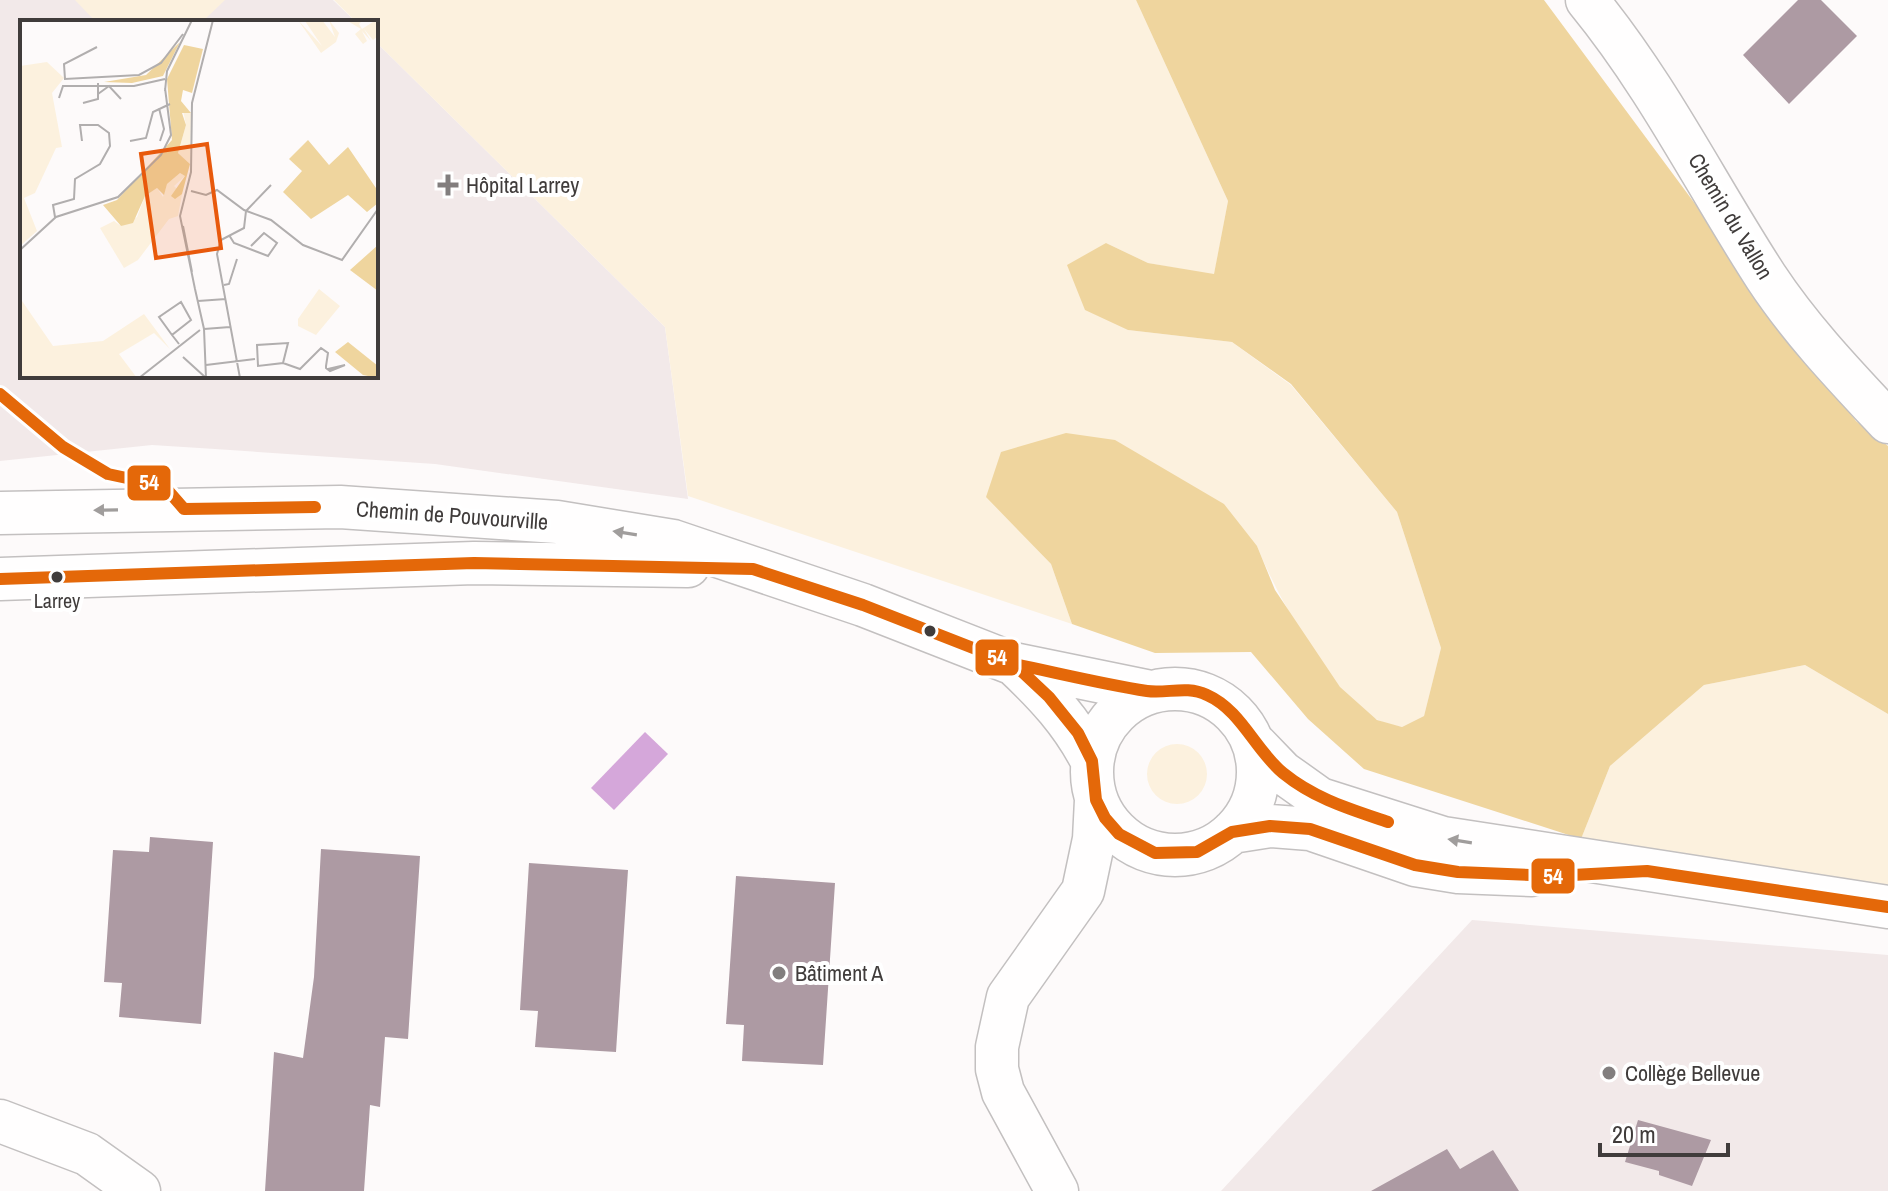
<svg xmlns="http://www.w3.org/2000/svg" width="1888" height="1191" font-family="'Archivo Narrow',sans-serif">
<rect width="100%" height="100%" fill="#fdfafa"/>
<path fill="#f2e9e9" d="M0,0H333L356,22H22V376H376V42L665,327L688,499L435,464L215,449L152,445L0,461Z
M1472,920L1888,955V1191H1221Z"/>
<path fill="#fcf1de" d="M75,0H225L202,22H96Z
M334,0H1136L1228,201L1214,275L1148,263L1106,243L1128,330L1232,342L1291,385L1397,512L1441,648L1424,716L1402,727C1395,725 1385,724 1378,720C1333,699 1275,592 1257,546L986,496L1051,564L1072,624L688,496L665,327L376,42V22H356Z
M1805,665L1888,714V889L1581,839L1610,766L1704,685Z
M1147 774a30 30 0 1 1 60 0a30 30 0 1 1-60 0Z"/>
<path fill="#efd59e" d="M1136,0H1544L1856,421L1888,446V714L1805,665L1704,685L1610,766L1581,839L1364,769L1308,719L1251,652L1155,653L1072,624L1051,564L986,497L1001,452L1066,433L1115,440L1224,504L1257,546L1275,590L1340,687L1377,720L1402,727L1424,716L1441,648L1397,512L1291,384L1232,342L1128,330L1085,310L1067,265L1106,243L1148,263L1214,274L1228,201Z"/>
<path fill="#d5a7da" d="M645,732L668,754L614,810L591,788Z"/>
<path fill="#ad9aa3" d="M1798,0H1821L1857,36L1789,104L1743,55Z
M150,837L213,842L201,1024L119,1017L122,983L104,982L113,850L149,852Z
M321,849L420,856L408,1039L385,1037L380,1107L370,1105L364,1191H265L274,1052L303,1058L314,977Z
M529,863L628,870L616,1052L535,1047L538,1011L520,1010Z
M736,876L835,883L823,1065L742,1061L744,1025L726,1024Z
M1638,1120L1711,1140L1692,1186L1659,1175V1171L1625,1162Z
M1447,1149L1460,1169L1493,1150L1519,1191H1371Z"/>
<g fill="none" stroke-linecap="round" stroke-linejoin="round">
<defs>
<path id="minor" d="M1587,0C1659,88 1705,183 1766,277C1801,330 1844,375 1888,422
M0,513L340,507L557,522L673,541L863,605L1014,664L1151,692
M0,579L474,563L688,566
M1014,664C1046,694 1072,722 1092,761
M1092 772a83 83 0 1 1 166 0a83 83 0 1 1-166 0Z
M1253,742L1282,772L1320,799L1443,838L1888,907
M1232,832L1270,826L1310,829L1415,865L1458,872L1532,875
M0,1121L87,1154L139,1191
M1057,1191L1003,1092L997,1069V1047L1008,997L1083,891L1094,839L1096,800"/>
</defs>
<use href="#minor" stroke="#c3c0c0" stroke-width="45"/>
<use href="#minor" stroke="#fffefe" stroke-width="42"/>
<defs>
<path id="bus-1" d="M0,394L63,447L108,474L164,486L184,509L315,507
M0,579L474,563L753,569L863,605L1014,664L1049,697L1078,733L1092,761L1096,800L1105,818L1119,834L1155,853L1197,852L1232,832L1270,826L1310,829L1415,865L1458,872L1554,876L1647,871L1888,907
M996,657L1014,664C1058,673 1102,684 1147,691C1167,694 1186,685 1207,695C1241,710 1255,750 1283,773C1315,799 1350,809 1388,822"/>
</defs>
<use href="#bus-1" stroke="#fff" stroke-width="18"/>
<use href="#bus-1" stroke="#e46809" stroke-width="12"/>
</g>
<defs><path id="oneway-solid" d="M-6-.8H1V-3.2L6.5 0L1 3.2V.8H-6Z" transform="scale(2)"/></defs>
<g fill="#a09d9c">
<use href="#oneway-solid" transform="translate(106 510) rotate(179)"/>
<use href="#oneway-solid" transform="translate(625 533) rotate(-171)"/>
<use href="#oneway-solid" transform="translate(1460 841) rotate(-171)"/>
</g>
<g fill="#827e7e" stroke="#fff" stroke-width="3">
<path d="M444 173h8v8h8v8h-8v8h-8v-8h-8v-8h8z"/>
<circle cx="779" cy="973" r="8"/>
<circle cx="1609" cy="1073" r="8"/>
</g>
<g fill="#403c3b" stroke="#fff" stroke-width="3">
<circle cx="57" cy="577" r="7"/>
<circle cx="930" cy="631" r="7"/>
</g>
<g text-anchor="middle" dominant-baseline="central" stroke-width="8" stroke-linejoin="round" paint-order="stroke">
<g font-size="20" fill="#403c3b" stroke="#fff">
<text x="57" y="600">Larrey</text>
</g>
<g font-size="22" fill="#403c3b" stroke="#fff" text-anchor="start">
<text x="466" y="185">Hôpital Larrey</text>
<text x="795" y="973">Bâtiment A</text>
<text x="1625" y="1073">Collège Bellevue</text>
</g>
<g font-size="22" fill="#403c3b" stroke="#fff">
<text transform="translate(1731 216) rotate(59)">Chemin du Vallon</text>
<text transform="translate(452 515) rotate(4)">Chemin de Pouvourville</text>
</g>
</g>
<g transform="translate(20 20)">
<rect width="358" height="358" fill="#fdfafa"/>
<path d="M278,0L302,26L285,1L302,0L315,17L309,0L319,13L316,22L301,33ZM326,0H343L339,4L342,9L356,0L358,16L353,20L344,9L351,21L342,11L347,21L343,24L335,14L341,9ZM27,42L44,58L32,73L42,127L36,128L15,173L4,178L17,211L0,226V46ZM163,90L171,93L170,144L158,133L166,105ZM160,153L165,156L154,166L162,174L158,196L149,199L118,240L104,248L80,208L94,201L101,206L117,197L125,176L137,168L143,177L147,164ZM299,269L320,286L296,315L278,306V299ZM0,278L33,326L83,321L124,294L150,329L134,313L99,334L117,358H0Z" fill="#fcf1de"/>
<path d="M160,22L143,56L112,63L84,62L126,55ZM164,25L183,29L172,73L163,70L161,81L171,93H162L166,105L158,133L170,144L162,174L155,179L151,176L165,156L160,153L147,164L144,175L137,168L125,176L113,203L101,206L83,185L97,180L152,120L147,59ZM288,120L309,145L328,127L358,171V183L347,192L328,175L291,199L263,172L282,151L269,139ZM358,225V271L330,250ZM328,322L358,346V358L343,355L315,332Z" fill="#efd59e"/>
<path fill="none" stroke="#b1aeae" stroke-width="2" d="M77,27L44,44L45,59L119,55L141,43L163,14M145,71L147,51L172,0M78,74L89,66L101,79M39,78L43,66H114L145,59M63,83L78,79V63M139,88L144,109L140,121M110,121L126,118L133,92L150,84M171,171L186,175L197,170L224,190L251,200L283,225L322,240L358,189M226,191L251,165M35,197L33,185L54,179L55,159L80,144L90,126L89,113L78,105H60L62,121M163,206L172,252M209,215L214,223L248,236L257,223L244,213L231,226M0,230L36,197L98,177L141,135L151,115L145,68M204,265L209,264L217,239M175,269L160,196L171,152L172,83L193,0M175,269L184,309L186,358M178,281L206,279M184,309L210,307M152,315L139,297L161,282L171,300L152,315L159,324M268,323L263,343L238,346L237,325ZM163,337L185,357M263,343L280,349L301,328L308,333L306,346V348L310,351L325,345L308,349M186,345L235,339M119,358L180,310M220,358L197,234L201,220L224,208L226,191"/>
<path fill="#e8590c" fill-opacity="0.15" stroke="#e8590c" stroke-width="4" d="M187,124L201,228L136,238L121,134Z"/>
<rect width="358" height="358" fill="none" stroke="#403c3b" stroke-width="4"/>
</g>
<g stroke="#fff" stroke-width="3">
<rect x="126" y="464" width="46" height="38" rx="8" fill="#e46809"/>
<rect x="974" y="638" width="46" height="39" rx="8" fill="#e46809"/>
<rect x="1530" y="857" width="46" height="38" rx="8" fill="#e46809"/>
</g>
<g font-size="22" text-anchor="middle" font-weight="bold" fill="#fff">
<text x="149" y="490">54</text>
<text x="997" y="665">54</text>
<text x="1553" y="884">54</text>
</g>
<path d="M1600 1143v12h128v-12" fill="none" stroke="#403c3b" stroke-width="4"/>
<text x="1612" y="1143" font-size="24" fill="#403c3b" stroke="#ffffff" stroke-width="6" paint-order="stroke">20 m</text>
</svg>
